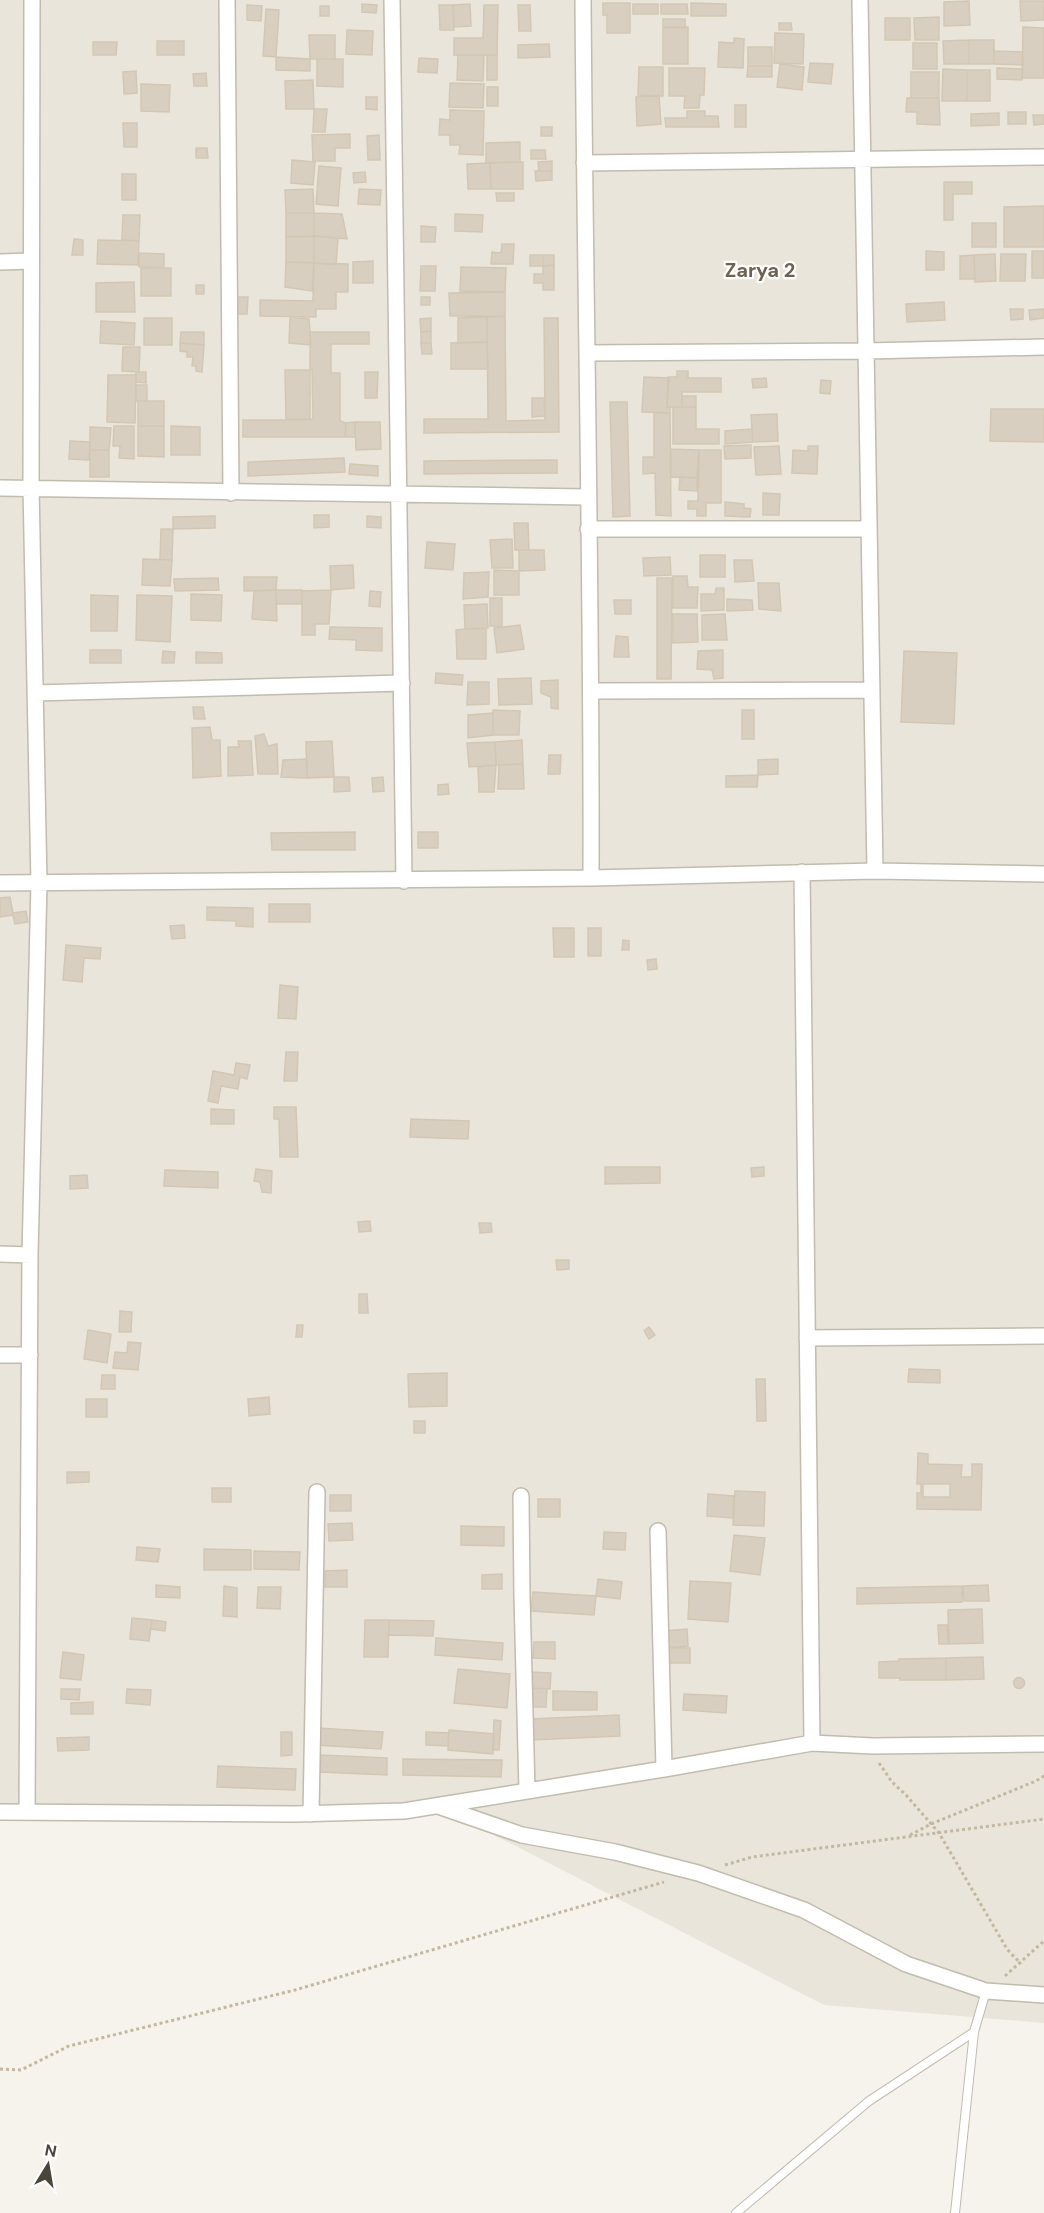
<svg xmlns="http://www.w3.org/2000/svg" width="1044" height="2213" font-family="'DM Sans',sans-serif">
<rect width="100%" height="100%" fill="#f6f3ec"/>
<path fill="#eae5da" d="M0,0H1044V2023L824,2005L436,1805L382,1815L0,1806Z"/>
<path fill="#d8cfc1" stroke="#d3c7b4" stroke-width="1.5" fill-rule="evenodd" d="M969,1L970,25L944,26V2Z
M1020,1H1044V20L1021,21Z
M603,3H630V33H607V15H603Z
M691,3L726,4V16H691Z
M362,4L377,5L376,13L362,12Z
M470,4L471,26L454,27L453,5Z
M633,4H658V14H633Z
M661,4H687L688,14H661Z
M247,5L262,6L261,21L247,20Z
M439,5H453L454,30H440Z
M484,5H498L497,55H454V38H483Z
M518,5H530L531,31H519Z
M320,6H329V16H320Z
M266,9L279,10L276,57L263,56Z
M939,17V40H915L914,18Z
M885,18H910V40H885Z
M663,19H685V28L663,27Z
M779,23H791L792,30H779Z
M663,27H688V64H663Z
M1023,27L1044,28V78H1022Z
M347,30L373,31L372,55L346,54Z
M775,33L804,34L803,64L774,63Z
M309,35H335V59H310Z
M734,38L744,39L743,68L718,67L719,42L734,43Z
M969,40V64H944L943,41Z
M969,40H994V64H969Z
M157,41H184V55H157Z
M93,42H117L116,55H93Z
M913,43H937V69H913Z
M549,44L550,57L518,58V45Z
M748,47H772V66H748Z
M994,51L1023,52V65L994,64Z
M458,55H484L483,81L457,80Z
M487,55H497V80H487Z
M276,57L310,59V71L276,70Z
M419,58L438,59L437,73L418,72Z
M317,59H343V87L317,86Z
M810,63L833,64L831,84L808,82Z
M780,64L804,67L802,90L777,87Z
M748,66H772V77H747Z
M639,67H663V96L638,95Z
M669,68H705L704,95H700L699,108H684L685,96H669Z
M997,68L1023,69L1022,80L997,79Z
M943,69L967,70V101H942Z
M967,70H990V101H967Z
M136,71L137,93L124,94L123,72Z
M911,72H939V98H911Z
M206,73L207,86H194L193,74Z
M313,80L314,109H286L285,81Z
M450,83L484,84L483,108L449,107Z
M141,84L170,85L169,112L141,111Z
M487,87H498V106H487Z
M659,96L661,124L637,126L636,97Z
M366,97H377V110L366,109Z
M907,98H939L940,125L917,124V112H906Z
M735,105H746V127H735Z
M314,109H327L325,132H313Z
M450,110L484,111L483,155L459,154L460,145H450V135H439L440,119L450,120Z
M687,111H705V116H718L719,127H666L665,118H687Z
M1008,112H1026V124H1008Z
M999,113V125L971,126V114Z
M1033,115H1044V124L1034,125Z
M123,123H137V147H124Z
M541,127H552V136H541Z
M350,134V148H335V161H313L312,135Z
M379,135L380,160H368L367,136Z
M520,142V162L486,163V143Z
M196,148H207L208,158H196Z
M531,150H545L546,159H531Z
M292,160L315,162L313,185L291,183Z
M552,161V171H539L538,162Z
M520,162H523V189H491L490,163Z
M490,163L491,189H468L467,164Z
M319,166L341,168L338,206L316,204Z
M535,171H552V180L536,181Z
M365,172L366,182L354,183L353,173Z
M122,174H136V200H122Z
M944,182H972V194H953V220H944Z
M313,189L314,213H286L285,190Z
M359,189L381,190L380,205L358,204Z
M496,193H514V201H497Z
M1044,206V247H1004V207Z
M286,213H314V236L286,237Z
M314,213L342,214L347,239L314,236Z
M455,214L483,215L482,232L455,231Z
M123,215H140L139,241L122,240Z
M972,223H996V247H972Z
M421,226L436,227L435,242H421Z
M314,236V263L286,262V237Z
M314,236L338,238L336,265L314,263Z
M74,239L83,240V255H72Z
M98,240L139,241L138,265L97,264Z
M502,244H514L513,264H491L492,252L501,253Z
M926,251L944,252V270H926Z
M1032,251H1044V278H1032Z
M139,253L164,254V268L139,267Z
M995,254L996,281L975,282L974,255Z
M1001,254H1026L1025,281H1000Z
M530,255H543V266H530Z
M543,255H554V265L543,266Z
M974,255L975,279H960V256Z
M373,261V283H353V262Z
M286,262L314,263L312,291L285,287Z
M314,263L348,264V292H336V309H316V317L260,316V300L313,301Z
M554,265V290H543V283H534V274H543V266Z
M421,266H436L435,291H420Z
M461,267L506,268L505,292L460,291Z
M141,268H171V296H141Z
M134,282L135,312H96V283Z
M196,285H204V294H196Z
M505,292V316H450L449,293Z
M236,297H248L247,314H235Z
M421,297H430V305H421Z
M944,302L945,320L907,322L906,304Z
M1010,309H1023V319L1011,320Z
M1044,309V318L1030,320L1029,310Z
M505,316L506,421L545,420L544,318H558L559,432L424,433V419H488L487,317Z
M290,317L309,319L311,345L289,343Z
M487,317V342L458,343V318Z
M144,318H172V345H144Z
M431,318V331L421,332L420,319Z
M101,321L135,323L134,345L100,343Z
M431,331V343H421V332Z
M181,332H204V345L180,343Z
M310,332H369V344H331V373H340V421L346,423L345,437H243V420H310Z
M487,342L488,369H451V343Z
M180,343L204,345L202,372L196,371V366H192L193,357H187V352L180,351Z
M421,343H431L432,354H422Z
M123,347H140L139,372L122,371Z
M285,370H312L313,419H286Z
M677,371H688V378H721V392H682V407H667L668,377H677Z
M136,372H146V383L136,382Z
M365,372H378L377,398H365Z
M108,375H136L135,423L107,422Z
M644,377L669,378L667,407L670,408V413L642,412Z
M766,378L767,387L753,388L752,379Z
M821,380L831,381L830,394L820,393Z
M136,385H147V401H136Z
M682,396H696V407H682Z
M532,398H544L545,416L532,417Z
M138,401H164V426H138Z
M610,402H627L630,516L613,517Z
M673,407H696V429H719V444H673Z
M991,409H1044V442L990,441Z
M654,413H670L671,516L656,515L655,473L643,474V457H654Z
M777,414L778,441L753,442L751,415Z
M355,422V437H345L346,423Z
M355,422H380L381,449L356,450Z
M114,426H134V459L119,458L120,446H113Z
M138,426H164V457L138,456Z
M171,426L200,427V455H171Z
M90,427L111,428L109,450H90Z
M752,429L753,442L725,444V431Z
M70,441L90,442L89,460L69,459Z
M751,445V458L725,459L724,446Z
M779,446L781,474L756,475L754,447Z
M808,446H818L817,474L792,473L793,450L808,451Z
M671,449L699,450L697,478L671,477Z
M90,450H109V477H90Z
M699,450H721V503H706V516H697V509H688V501H698Z
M344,458L345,472L248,476V462Z
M557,460V473L424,474V461Z
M350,464L378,466V476L349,474Z
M680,477L697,478V491L679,490Z
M763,493L780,494L779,515H763Z
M725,502L744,504V508L751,509L750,517L725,516Z
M314,515H329V527L314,528Z
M215,516V528L173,529V517Z
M367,516L381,517V528L367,527Z
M514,523H528L529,550H515Z
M161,529H173L172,560H160Z
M512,539L513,568H492L490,540Z
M427,542L455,544L453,570L425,568Z
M519,550H544L545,570L519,571Z
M700,555H725V577H700Z
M670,557L671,575L644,576L643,558Z
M143,559L172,560L170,586L142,585Z
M734,560H752L754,581L735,582Z
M353,565L354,588L331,590L330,566Z
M494,570L519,571V595H494Z
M489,572L488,597L463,599L464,573Z
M673,576H687L688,587H698L697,608H673Z
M244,577H277L276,590L244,591Z
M218,578L219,590L175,591L174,579Z
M657,578H672L671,679H657Z
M758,583H779L781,611L759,609Z
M716,588H724V610L701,611V594H715Z
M276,590L277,621L252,619L254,591Z
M276,590H302V604H276Z
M331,590L329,624H315V635H302V591Z
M370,591L381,592L380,607L369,606Z
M191,594L222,595L221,621L191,620Z
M91,595L118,596L117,631H91Z
M137,595L172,596L170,642L136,640Z
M490,598H502V626H490Z
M727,599L752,600L753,610L727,611Z
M614,600H631V614H615Z
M487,604L488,628L465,629L464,605Z
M673,614H697L698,642L673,643Z
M725,614L727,640H702V615Z
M520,625L524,649L497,653L494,628Z
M330,627L382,628V651L356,650V640L329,639Z
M465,629H486V659H457L456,630Z
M616,636L628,637L629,657H614Z
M90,650H121V663H90Z
M723,650V678L714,679L712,670L697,669L698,651Z
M163,651L175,652L174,663H162Z
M904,651L957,653L954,724L901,722Z
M196,652L222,653V663H196Z
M436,673L463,675L462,685L435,683Z
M531,678L532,704L499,705L498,679Z
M558,680V709L551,708V697L541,693V681Z
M468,682H489V704L467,705Z
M193,707H203L205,719H194Z
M493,710L520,711L519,735H493Z
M742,710H754V739H742Z
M493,713V735L468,738V715Z
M210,727L212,740H220L221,776L193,778L192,728Z
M264,734L268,746L277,744L278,774H258L255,736Z
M522,740L523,764L496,765L495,742Z
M238,741H251L253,775L228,776V747H239Z
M332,741L334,777L307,778L306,742Z
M495,742L496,765L469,767L467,743Z
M549,755H561L560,774H548Z
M307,759V778L281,777L283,760Z
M778,759V774L758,775V760Z
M523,764L524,789H498L499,765Z
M496,765L494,792H479L478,767Z
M758,775L757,787H726V776Z
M334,777H349L350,791L334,792Z
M383,777L384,791L373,792L372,778Z
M448,784L449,794L438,795V785Z
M355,832V850H272L271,833Z
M418,832H438V848H418Z
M10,897L13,913L26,911L28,922L15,924L13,915L0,917V898Z
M269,904H310V922H269Z
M207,907L253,908V927L236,926V921L207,920Z
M184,925L185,938L172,939L170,926Z
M553,928H574V957H554Z
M588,928H601V956H588Z
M623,940L629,941V950H622Z
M66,945L101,948L100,959L84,958L82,982L63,980Z
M656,959L657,969L648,970L647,960Z
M280,985L298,987L296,1019L278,1018Z
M286,1052H298L297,1081H284Z
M236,1063L250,1065L247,1079L240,1077L238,1089L221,1086L218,1103L208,1101L213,1071L234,1075Z
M274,1107H296L298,1157H280L279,1119H274Z
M211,1109L234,1110V1124H211Z
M411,1119L469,1121L468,1139L410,1137Z
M605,1167H660V1183L605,1184Z
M764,1167V1176L752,1177L751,1168Z
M256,1169L272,1171L271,1193L262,1192L260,1182L254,1181Z
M165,1170L218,1172V1188L164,1186Z
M87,1175L88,1188L70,1189V1176Z
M370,1221L371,1231L359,1232L358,1222Z
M479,1223H491L492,1232L480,1233Z
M556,1260H569V1269L557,1270Z
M359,1294H367L368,1313H359Z
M120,1311L132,1312L131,1332H119Z
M297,1325H303L302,1337H296Z
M649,1327L655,1335L649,1339L644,1331Z
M88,1330L111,1334L107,1363L84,1359Z
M128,1342L141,1343L138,1370L113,1368L115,1352L127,1353Z
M909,1369L940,1370V1383L908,1382Z
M447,1373V1406L409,1407L408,1374Z
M102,1375H115V1389H101Z
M756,1379H765L766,1421H757Z
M269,1397L270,1414L249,1416L248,1399Z
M86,1399H107V1417H86Z
M414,1421H425V1433H414Z
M918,1453L928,1454V1464L962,1465L961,1477H972V1464H982L981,1510L917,1509V1493H921V1484H917ZM923,1484H950V1497H923Z
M67,1472H89V1482L67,1483Z
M212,1488H231V1502H212Z
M735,1491L765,1492L764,1526L733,1525Z
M708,1494L734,1496L733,1518L707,1516Z
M330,1495H351V1511H330Z
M538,1499H560V1517H538Z
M352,1523L353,1540L329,1541L328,1524Z
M461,1526L504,1527V1546L461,1545Z
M604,1532L626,1533L625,1550L603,1549Z
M734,1535L765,1538L760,1575L730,1571Z
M137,1547L160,1549L158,1562L136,1560Z
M204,1549L251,1550V1570H204Z
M254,1551L300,1552L299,1570L254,1569Z
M347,1570V1587H325V1571Z
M502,1574V1589H482V1575Z
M598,1579L622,1582L620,1599L596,1596Z
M690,1581L731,1583L728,1622L688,1619Z
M156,1585L180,1587V1598L156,1597Z
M988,1585L989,1601H964L963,1586Z
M224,1586L237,1588V1617L223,1616Z
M962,1586V1602L857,1604V1588Z
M258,1587H281L280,1609L257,1608Z
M533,1592L596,1596L594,1615L531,1611Z
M982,1609L983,1643L949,1644L948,1610Z
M132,1618L152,1620L149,1641L130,1639Z
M152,1620L166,1622L165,1631L151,1629Z
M365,1620H389L388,1657H364Z
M389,1620L434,1621L433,1636L389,1635Z
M938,1625H947L948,1644H939Z
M687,1629L688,1646L666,1648L665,1631Z
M436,1638L503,1643L502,1660L435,1655Z
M534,1642H555V1659L533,1658Z
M667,1648H690V1663H667Z
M63,1652L84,1655L81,1680L60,1678Z
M983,1657L984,1679L946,1680V1658Z
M946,1658V1680H900V1678H879V1662L899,1661V1659Z
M458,1669L510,1674L507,1708L454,1703Z
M529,1672L551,1673L550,1689L528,1688Z
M1013.5 1683a5.5 5.5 0 1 1 11 0a5.5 5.5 0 1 1-11 0Z
M528,1688L547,1689L546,1707H527Z
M61,1689H80L79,1700L61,1699Z
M127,1689L151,1690L150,1705L126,1703Z
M553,1691L597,1692V1710H553Z
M684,1694L727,1696L726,1713L683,1710Z
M93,1702V1714H71V1703Z
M619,1715L620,1736L531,1740L530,1719Z
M494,1720L501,1721L499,1750H493Z
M317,1728L383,1732L381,1749L316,1745Z
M449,1730L494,1734L493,1754L448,1750Z
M281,1732H292V1755L281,1756Z
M426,1732L449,1733L448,1746L426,1745Z
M89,1737V1750L58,1751L57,1738Z
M321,1755L387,1758V1775L320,1772Z
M403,1759L502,1760L501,1777L403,1775Z
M218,1766L296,1769L295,1790L217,1787Z"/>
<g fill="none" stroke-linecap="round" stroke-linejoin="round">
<defs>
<path id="lane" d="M736,2213L869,2101L974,2032
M955,2213L974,2032L986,1991"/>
<path id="street" d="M227,0L231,493
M392,0L404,881
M583,0C585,293 592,585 591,878
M860,0L875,871
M584,163L1044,157
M0,262L30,261
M587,353L866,351L1044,347
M0,488L587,497
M588,529H869
M591,691L872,690
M35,693L402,683
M802,872L812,1743
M0,883L591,878L875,871L1044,874
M0,1254L30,1255
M807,1338L1044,1336
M0,1355H30
M521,1496L522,1597L527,1791
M658,1531L664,1769
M438,1806L522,1835L615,1852L698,1873L804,1910L906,1964L986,1991L1044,1995
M0,1812L294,1814L404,1811L664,1769L812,1743L873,1746L1044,1744
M27,1812L30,1255L39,883L31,487L32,0
M311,1814L317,1492"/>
</defs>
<use href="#lane" stroke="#c2bbae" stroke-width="10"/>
<use href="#street" stroke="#c2bbae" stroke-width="18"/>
<path stroke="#c4b79f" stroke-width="3" stroke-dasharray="3 3" stroke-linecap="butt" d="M879,1763L892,1782L906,1795L939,1833L1007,1949L1021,1964
M910,1835L931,1824L1036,1781L1044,1776
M725,1865L752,1857L1044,1819
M1005,1976L1044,1941
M0,2069L21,2070L69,2046L295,1990L664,1882"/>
<use href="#lane" stroke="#fff" stroke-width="8"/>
<use href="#street" stroke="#fff" stroke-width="15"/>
</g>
<g text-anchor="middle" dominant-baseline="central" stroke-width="4.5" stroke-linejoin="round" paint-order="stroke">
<g font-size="20" font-weight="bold" fill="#6e6250" stroke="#fff">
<text x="760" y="270">Zarya 2</text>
</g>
</g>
<g transform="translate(48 2165) rotate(11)" stroke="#ffffff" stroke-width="4.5" paint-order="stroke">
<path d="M0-4.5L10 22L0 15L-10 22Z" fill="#4b4439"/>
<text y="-9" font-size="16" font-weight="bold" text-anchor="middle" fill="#4b4439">N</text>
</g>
</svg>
